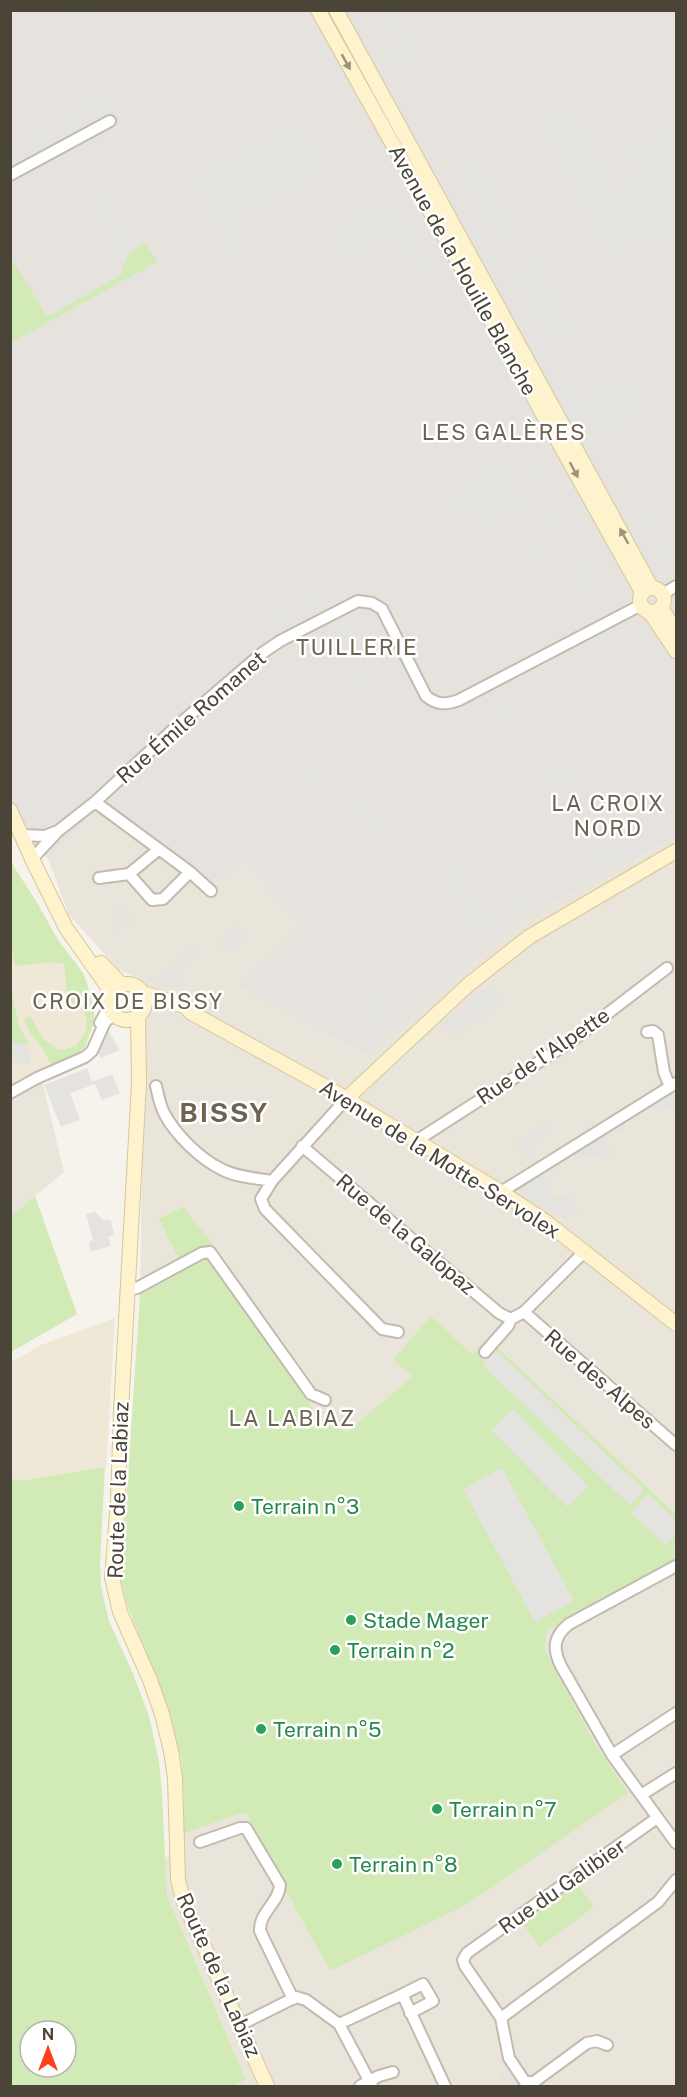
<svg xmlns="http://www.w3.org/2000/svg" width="687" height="2097" font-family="'Public Sans',sans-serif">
<rect width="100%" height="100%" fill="#f6f3ec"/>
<path fill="#eae5da" d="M98,809L244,860L299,926L237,986L367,1055L527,917L676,837V1514L651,1490L472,1354L431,1316L413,1376L347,1433L316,1413L208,1259L140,1295L145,982L119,970L69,915L48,859Z
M10,1077L15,1084H43L64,1172L11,1216Z
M676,1538V2086H233L246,2080L167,1895L164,1861L182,1834L246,1812L286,1891L330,1971L628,1793L593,1740L551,1662L545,1649L547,1631L674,1564Z"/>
<path fill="#e6e2dd" d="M10,11H676V837L527,917L367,1055L237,986L299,926L244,860L209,888L98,809L48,859L11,822Z"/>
<path fill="#efe8d6" d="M10,862L36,901L58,940L83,973L87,983L95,1015L85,1047L77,1054L51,1064L15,1084L10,1077Z
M115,1318L106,1467L27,1480L11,1479L10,1363L41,1345Z"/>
<path fill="#d2eab5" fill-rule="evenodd" d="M321,11H333L435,204L434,205Z
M145,243L157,262L11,343L10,303L12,302L10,298V256L47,317L121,275C122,261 132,247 145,243Z
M11,862L36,901L58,940L83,973L87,983L93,1006L94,1022L85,1047L77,1054L51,1064L40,1044L30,1033L24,1019L31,1017L43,1039L59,1050L76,1046C85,1035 93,1019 79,1007C76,1004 71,1004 69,998C65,989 66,975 64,964L51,962L15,966L10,938Z
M11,990L19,1025L29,1045L11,1042Z
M35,1196L77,1314L11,1352V1216Z
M183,1207L213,1244L180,1261L159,1219Z
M208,1258L316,1413L347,1432L413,1376L393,1360L431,1316L472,1354L488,1339L676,1514L674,1564L547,1631L545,1649L551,1662L593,1740L628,1793L466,1905L330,1971L286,1891L246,1812L182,1834L184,1799L181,1758L159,1683L127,1605L121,1580L140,1295Z
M105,1467L100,1563L101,1586L109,1621L132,1671L149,1716L159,1762L162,1794L167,1895L246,2080L233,2086H11V1479L27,1480ZM30,2031H66V2067H30Z
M577,1883L594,1907L539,1947L522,1923Z"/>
<path fill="#e5e3e0" d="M57,11H103L69,30Z
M392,11L404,13L427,57L406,67L403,63L388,68L381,53L394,45L378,17Z
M320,23L361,96L348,102L308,29Z
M368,45L439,175L432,177L362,49Z
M104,88L118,111L11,171L10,140Z
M575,99L619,181L630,175L617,152L676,120V268L671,271L655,241L608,266L536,130L487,155L527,230L501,244L513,267L541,252L584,332L547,351L448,166Z
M305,116L333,173L241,220L258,255L233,268L186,176Z
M363,131L386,174L384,180L360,137Z
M383,134L412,187L400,193L369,141Z
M93,135L96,141L11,191L10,181Z
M121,142L128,155L101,171L103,174L93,180L86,171L70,180L63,168L85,157L88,161Z
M101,180L140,245L116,259L78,194Z
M452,186L536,336L526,341L443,194Z
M394,190L453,296L439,304L426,280L417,284L393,240L344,267L338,258L322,267L317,257L339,245L329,226Z
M427,216L541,424L531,430L417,221Z
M537,337L562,382L570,378L578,391L624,365L654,418L599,448L578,411L588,431L578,437L526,343Z
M657,420L664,434L676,428V474L660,441L643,449L639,442L627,448L629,454L616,460L608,445Z
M505,457L531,506L481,532L469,508L447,519L434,493Z
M542,458L558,487L557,488L559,492L541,502L522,469Z
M676,475V486L631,509L626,499Z
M560,496L562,500L566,498L594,548L589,551L571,520L541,537L553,559L525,574L511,551L523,544L522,541L542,529L532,511Z
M582,498L626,577L621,580L578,501Z
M649,505L669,538L676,534V576L672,572L668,575L634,513Z
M586,558L590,564L600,559L622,600L606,609L603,603L612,598L606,587L582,599L566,569Z
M331,579L339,596L268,634L236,657L226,638Z
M366,614L369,615L390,652L372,662L368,655L371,653L360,634L342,643L338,636L314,649L316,655L299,664L293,653Z
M631,619L633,625L549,669L546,664Z
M651,651L658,664L639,674L632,662Z
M391,655L413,696L404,701L391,675L359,692L350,676Z
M260,675L290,727L281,735L276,733L281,725L253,679Z
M507,693L523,724L489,742L473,712L482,708L490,724L499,720L490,702Z
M432,736L442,746L447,761L438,768L422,744Z
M565,755L615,844L636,832L646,849L584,878L576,861L603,845L569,785H544L535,769Z
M308,762L411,838L400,851L298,774Z
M458,858L485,911L537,884L546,902L469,942L432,871Z
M309,895L318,922L308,925L289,905L294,900Z
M388,897L403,941L398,943L383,899Z
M121,906L132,919L115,934L111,929L122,919L115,911Z
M235,925L246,937L228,953L219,942Z
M195,943L200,949L175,975L181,982L172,989L157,978Z
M393,985L403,1014L361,1030L349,1000Z
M483,989L487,994L492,990L502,1002L454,1037L442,1022Z
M109,1032L120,1050L101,1058L97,1051L102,1036Z
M11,1042L25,1044V1050H29L31,1047L29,1065L11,1062Z
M87,1068L92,1082L112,1074L120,1093L102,1100L95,1084L70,1093L80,1120L61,1127L44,1085Z
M676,1088V1105L665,1109L647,1110L624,1125L626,1127L604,1139L612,1156L606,1159L604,1156L594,1157L593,1155L584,1157L582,1154L575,1158L572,1151Z
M544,1124L549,1131L528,1145L537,1159L531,1164L516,1142Z
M537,1174L552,1175V1195H567L579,1210L567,1217H561L518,1191L520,1185Z
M95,1212L103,1220H111L114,1235L108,1237L111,1246L90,1252L89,1242L93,1240L86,1214Z
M488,1343L644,1490L630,1505L483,1366L486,1363L477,1355Z
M513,1409L588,1486L567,1507L491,1430Z
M502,1468L574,1601L535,1622L463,1489Z
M648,1494L676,1520V1535L666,1546L631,1513Z
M509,2067L524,2086H508L499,2075Z"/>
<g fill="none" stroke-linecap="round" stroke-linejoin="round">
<defs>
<path id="street" d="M10,175L110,121
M663,594L676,586
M95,802L190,872L211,891
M21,835L45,836L55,832
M32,859L58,831L95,802L177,726L261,654L280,641L358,601L372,603L382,609L426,696C437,705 446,705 459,700L641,605
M129,874L152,900L163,899L190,872
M99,878L129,874L158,850
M100,1023L110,1005
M647,1032L653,1031L658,1035L664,1072L670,1087
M156,1086C158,1095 160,1105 164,1113C175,1134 199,1158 221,1169C236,1177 255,1178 272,1181
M10,1093L37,1078L85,1057L92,1051L105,1022L114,1014
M347,1098L272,1181L261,1199L265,1209L382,1329L398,1332
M416,1141L573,1040L667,968
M302,1146L499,1313L511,1319
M501,1192L676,1083
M128,1290L137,1288L202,1253L210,1252L311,1394L325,1400
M524,1312L676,1445
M485,1352L508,1326L511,1319L524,1312L584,1252
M676,1566L569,1624C554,1636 552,1648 561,1666L612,1755L676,1843
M612,1755L676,1713
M641,1795L676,1773
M200,1842L240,1828H246L280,1885C279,1903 259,1912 260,1931L293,1999
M401,1995L423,1984L433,2001L410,2013
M501,2018L658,1902L676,1880
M339,2024L372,2086
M240,2025L296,1997L306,2000L339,2024L401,1995L404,1998L445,2086
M607,2045L597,2041L587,2043L534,2082H525L509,2058L501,2018L465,1966L463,1960L467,1953L657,1818
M360,2086L379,2076L393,2072"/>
<path id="secondary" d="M318,10L642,592
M336,10L651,587
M640 600a12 12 0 1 1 24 0a12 12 0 1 1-24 0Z
M661,608L676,632
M650,612L676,651
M10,810L32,859L66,928L112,993
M101,963L122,985
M109 1002a18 18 0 1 1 36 0a18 18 0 1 1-36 0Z
M143,993L187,1007L190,1012L335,1092L501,1192L545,1221L676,1324
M138,1017L139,1083L121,1411L118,1500L112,1578L120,1612L150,1680L162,1714L171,1751L175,1778L178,1879L183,1900L267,2086
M347,1098L468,985L529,937L676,851"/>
</defs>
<use href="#street" stroke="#c2bbae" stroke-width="14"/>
<use href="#secondary" stroke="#d6c79b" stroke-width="16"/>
<use href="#street" stroke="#fff" stroke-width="10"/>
<use href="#secondary" stroke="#fff3cd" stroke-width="14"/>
</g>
<defs><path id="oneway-solid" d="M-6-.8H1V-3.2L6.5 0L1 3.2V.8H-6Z" transform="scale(1.5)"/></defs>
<g fill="#9c937c">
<use href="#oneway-solid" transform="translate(346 62) rotate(61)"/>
<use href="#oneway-solid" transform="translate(574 470) rotate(62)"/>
<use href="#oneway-solid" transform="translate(624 536) rotate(-119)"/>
</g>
<g fill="#2e9e5b" stroke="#fff" stroke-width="2">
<circle cx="239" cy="1506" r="6"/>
<circle cx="351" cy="1620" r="6"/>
<circle cx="335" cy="1650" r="6"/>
<circle cx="261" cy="1729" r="6"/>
<circle cx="437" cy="1809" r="6"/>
<circle cx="337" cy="1864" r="6"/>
</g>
<g text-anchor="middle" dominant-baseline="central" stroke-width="5" stroke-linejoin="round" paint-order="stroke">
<g font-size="21" fill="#4b4439" stroke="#fff">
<text transform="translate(463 270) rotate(61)">Avenue de la Houille Blanche</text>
<text transform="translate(191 717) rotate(-41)">Rue Émile Romanet</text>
<text transform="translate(543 1056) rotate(-34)">Rue de l'Alpette</text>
<text transform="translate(440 1159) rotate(32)">Avenue de la Motte-Servolex</text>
<text transform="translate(406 1234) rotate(40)">Rue de la Galopaz</text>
<text transform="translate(600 1379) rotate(41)">Rue des Alpes</text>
<text transform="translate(118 1490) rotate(-88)">Route de la Labiaz</text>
<text transform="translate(562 1886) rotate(-35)">Rue du Galibier</text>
<text transform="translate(219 1975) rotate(66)">Route de la Labiaz</text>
</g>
<g font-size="21" fill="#27864d" stroke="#fff" text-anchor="start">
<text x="251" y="1506">Terrain n°3</text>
<text x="363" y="1620">Stade Mager</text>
<text x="347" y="1650">Terrain n°2</text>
<text x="273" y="1729">Terrain n°5</text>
<text x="449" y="1809">Terrain n°7</text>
<text x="349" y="1864">Terrain n°8</text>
</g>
<g font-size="22" letter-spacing="1.5" fill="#6e6250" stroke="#fff">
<text x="504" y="432">LES GALÈRES</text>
<text x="357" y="647">TUILLERIE</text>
<text x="608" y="803">LA CROIX<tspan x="608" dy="25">NORD</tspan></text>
<text x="128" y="1001">CROIX DE BISSY</text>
<text x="292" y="1418">LA LABIAZ</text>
</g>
<g font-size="27" font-weight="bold" letter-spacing="1.5" fill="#6e6250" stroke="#fff">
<text x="224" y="1112">BISSY</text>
</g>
</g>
<rect width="687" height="2097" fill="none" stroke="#4b4439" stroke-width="24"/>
<g transform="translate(48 2049)"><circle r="28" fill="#ffffff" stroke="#b7b4b0" stroke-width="1.5"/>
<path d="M0-4.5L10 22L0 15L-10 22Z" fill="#fc3f1d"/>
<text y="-9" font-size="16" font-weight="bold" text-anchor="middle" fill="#4b4439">N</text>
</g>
</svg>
